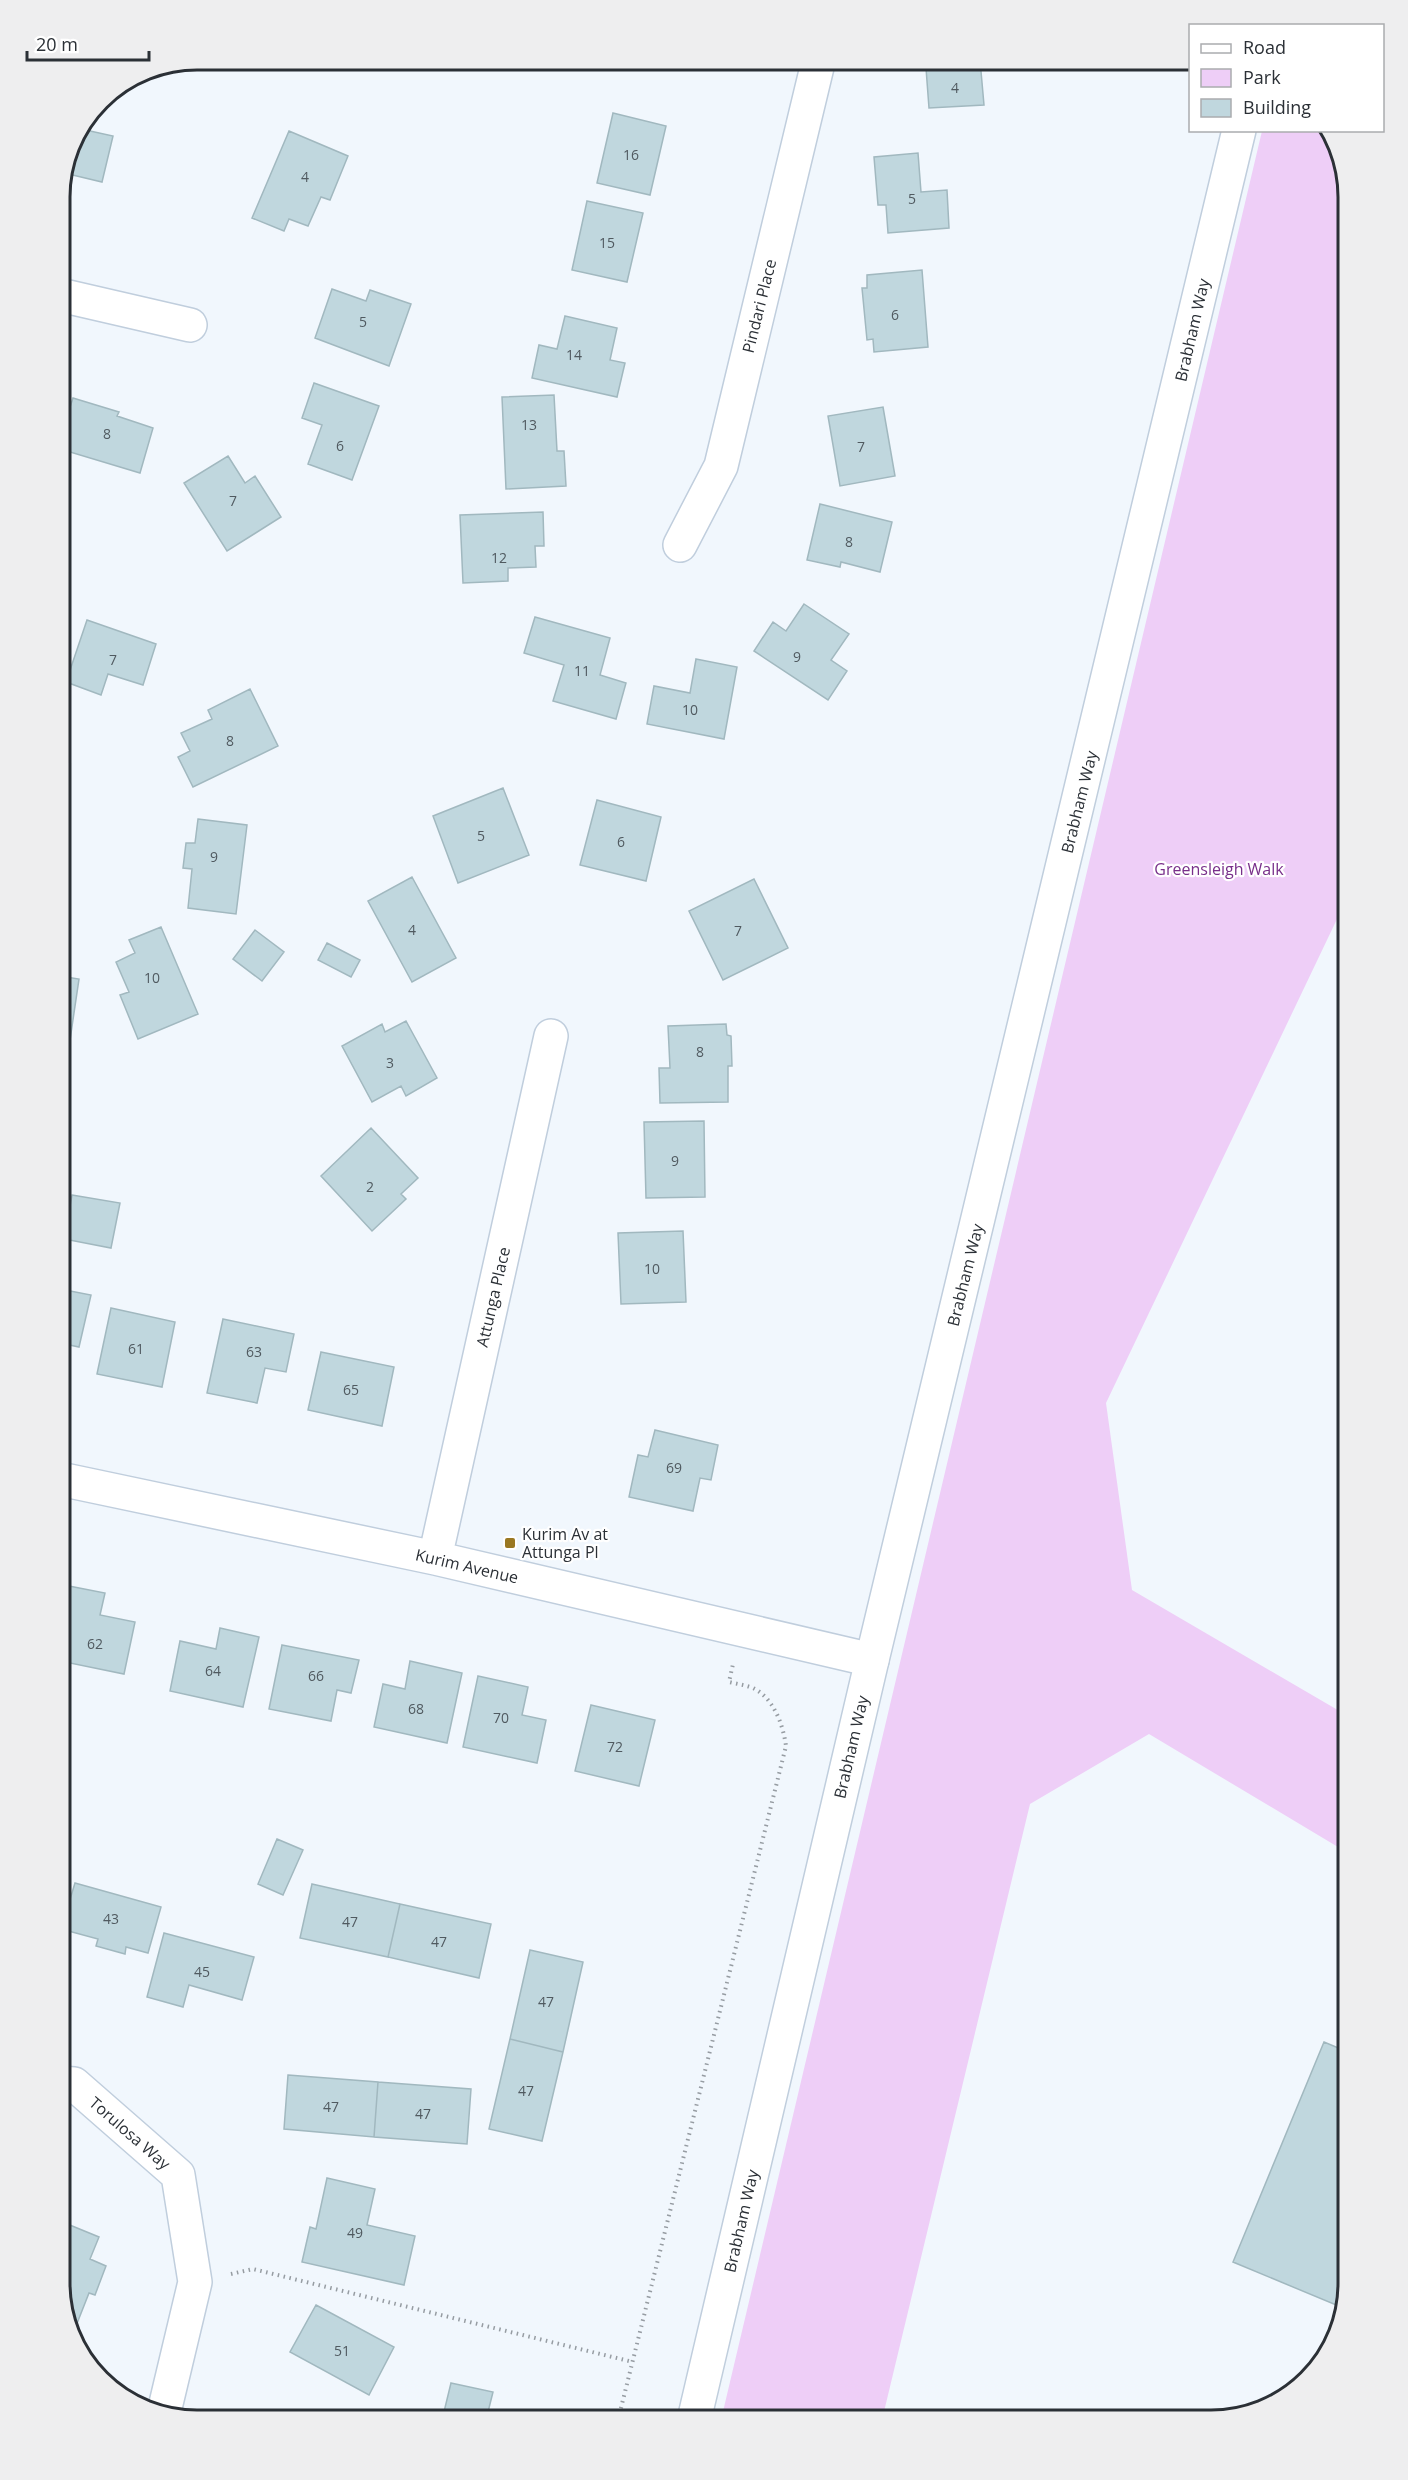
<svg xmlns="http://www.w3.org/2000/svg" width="1408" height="2480" font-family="'Open Sans',sans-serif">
<rect width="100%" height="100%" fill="#f1f7fd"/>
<path fill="#eecef7" d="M1262,131H1328L1334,137L1348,197V896L1106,1403L1132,1590L1348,1716V1853L1149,1734L1030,1804L882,2420H721Z"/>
<path fill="#c0d7de" stroke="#a1b8bf" stroke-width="1.5" d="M600,60H652L601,65Z
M909,60H980L984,105L929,108L926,68L909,69Z
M613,113L666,126L650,195L597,183Z
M81,129L113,136L102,182L64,173L71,144Z
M289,131L348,156L330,200L321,197L308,226L289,219L284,231L252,218Z
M918,153L921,192L947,190L949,228L888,233L886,205H878L874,157Z
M587,201L643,213L627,282L572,270Z
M922,270L928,347L874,352L873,339L867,340L862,288H867V275Z
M332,289L366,301L370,290L411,304L389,366L315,338Z
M565,316L617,328L610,360L625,363L617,397L532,378L539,345L557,349Z
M314,383L379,406L352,480L308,464L322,425L302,418Z
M554,395L557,451H564L566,486L506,489L502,397Z
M73,398L119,412L117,416L153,428L140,473L60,449V438Z
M883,407L895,476L840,486L828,416Z
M228,456L245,483L255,476L281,517L227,551L184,483Z
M820,504L892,522L880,572L841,562L840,567L807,560Z
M543,512L544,546H535L536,567L508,568V581L463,583L460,515Z
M804,604L849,634L831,660L847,671L828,700L754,651L773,622L786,631Z
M535,617L610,638L600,675L626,683L616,719L553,701L564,665L524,653Z
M87,620L156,644L143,685L108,674L101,695L66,682Z
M696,659L737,667L724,739L647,724L654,686L690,693Z
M250,689L278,746L193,787L178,757L190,751L181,733L212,719L208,710Z
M503,788L529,855L458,883L433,816Z
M597,800L661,817L646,881L580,865Z
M198,819L247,825L236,914L188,908L192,869L183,868L186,843H195Z
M412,877L456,958L412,982L368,901Z
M754,879L788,948L723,980L689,911Z
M161,927L198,1014L138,1039L120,995L129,992L116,962L135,953L129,940Z
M255,930L284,952L262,981L233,959Z
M327,943L360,960L351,977L318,960Z
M60,976L79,979L70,1040L60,1038Z
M406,1021L437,1078L406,1096L401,1086L372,1102L342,1046L382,1024L385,1032Z
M726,1024L727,1035L731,1036L732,1066H728V1102L660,1103L659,1068H670L668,1026Z
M704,1121L705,1197L646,1198L644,1122Z
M371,1128L418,1178L401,1194L406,1199L372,1231L321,1176Z
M72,1195L120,1203L111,1248L64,1239Z
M683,1231L686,1302L621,1304L618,1233Z
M60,1289L91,1295L79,1347L60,1343Z
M111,1308L175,1322L162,1387L97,1374Z
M223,1319L294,1334L286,1372L265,1368L257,1403L207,1393Z
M321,1352L394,1367L382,1426L308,1410Z
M655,1430L718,1445L711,1480L700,1478L693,1511L629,1497L638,1455L648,1457Z
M69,1586L105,1593L100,1615L135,1622L124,1674L60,1661V1626Z
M220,1628L259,1637L243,1707L170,1691L180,1641L216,1649Z
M282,1645L359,1660L351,1693L337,1690L331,1721L269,1709Z
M410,1661L462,1673L447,1743L374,1727L383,1684L405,1689Z
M478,1676L528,1687L522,1715L546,1720L537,1763L463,1747Z
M591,1705L655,1720L639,1786L575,1771Z
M277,1839L303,1850L283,1895L258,1884Z
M75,1883L161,1907L148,1953L126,1947L125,1954L96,1946L98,1939L61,1929Z
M312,1884L400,1904L388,1957L300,1938Z
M400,1904L491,1924L479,1978L388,1957Z
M164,1933L254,1957L242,2000L189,1985L183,2007L147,1997Z
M530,1950L583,1962L563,2052L510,2039Z
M510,2039L563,2052L542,2141L489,2129Z
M1324,2042L1348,2052V2283L1341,2307L1233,2262Z
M288,2075L378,2082L374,2137L284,2129Z
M378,2082L471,2089L467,2144L374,2137Z
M327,2178L375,2189L367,2225L415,2236L404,2285L302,2262L310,2227L316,2229Z
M60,2221L99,2237L90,2259L106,2266L95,2295L89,2293L76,2326L69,2323L60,2283Z
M316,2305L394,2347L369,2395L290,2352Z
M451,2383L493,2392L486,2420H442Z"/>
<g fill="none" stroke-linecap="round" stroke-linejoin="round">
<defs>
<path id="street" d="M60,295L190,325
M680,545L721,466L817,67L816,60
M60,1479L435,1558L872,1660
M435,1558L551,1036
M60,2083L74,2084L178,2175L195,2282L164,2412"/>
<path id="secondary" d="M694,2420L872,1660L1239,130"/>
</defs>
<use href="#street" stroke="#c0cedd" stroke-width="36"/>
<use href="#secondary" stroke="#c0cedd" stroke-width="36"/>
<path stroke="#969ca2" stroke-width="4" stroke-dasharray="1.5 4.5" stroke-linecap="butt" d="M231,2274L253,2269L633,2362
M618,2420L786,1746C783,1725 774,1698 753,1688C745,1685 737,1684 729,1682L733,1664"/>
<use href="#street" stroke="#fff" stroke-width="33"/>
<use href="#secondary" stroke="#fff" stroke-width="33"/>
</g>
<rect fill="#9a7822" stroke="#fff" stroke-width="2" x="504" y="1537" width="12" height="12" rx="3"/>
<g text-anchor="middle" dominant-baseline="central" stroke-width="4.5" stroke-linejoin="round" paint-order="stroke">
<g font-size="14" fill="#505a60">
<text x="955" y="87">4</text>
<text x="631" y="154">16</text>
<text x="305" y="176">4</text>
<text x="912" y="198">5</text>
<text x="607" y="242">15</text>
<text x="895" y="314">6</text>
<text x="363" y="321">5</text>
<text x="574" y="354">14</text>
<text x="529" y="424">13</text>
<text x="107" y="433">8</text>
<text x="340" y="445">6</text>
<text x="861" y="446">7</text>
<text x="233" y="500">7</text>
<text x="849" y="541">8</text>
<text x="499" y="557">12</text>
<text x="797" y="656">9</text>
<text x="113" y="659">7</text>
<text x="582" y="670">11</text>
<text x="690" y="709">10</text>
<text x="230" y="740">8</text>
<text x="481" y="835">5</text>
<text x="621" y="841">6</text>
<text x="214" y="856">9</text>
<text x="412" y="929">4</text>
<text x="738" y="930">7</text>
<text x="152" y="977">10</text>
<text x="700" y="1051">8</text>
<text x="390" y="1062">3</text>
<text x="675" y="1160">9</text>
<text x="370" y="1186">2</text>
<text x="652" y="1268">10</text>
<text x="136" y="1348">61</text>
<text x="254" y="1351">63</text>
<text x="351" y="1389">65</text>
<text x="674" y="1467">69</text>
<text x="95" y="1643">62</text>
<text x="213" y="1670">64</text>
<text x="316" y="1675">66</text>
<text x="416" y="1708">68</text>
<text x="501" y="1717">70</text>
<text x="615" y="1746">72</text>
<text x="111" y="1918">43</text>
<text x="350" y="1921">47</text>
<text x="439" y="1941">47</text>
<text x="202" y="1971">45</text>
<text x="546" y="2001">47</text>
<text x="526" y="2090">47</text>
<text x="331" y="2106">47</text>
<text x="423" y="2113">47</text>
<text x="355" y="2232">49</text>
<text x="342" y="2350">51</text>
</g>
<g font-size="16" fill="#2b3036" stroke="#fff">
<text transform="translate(759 306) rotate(-76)">Pindari Place</text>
<text transform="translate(1192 330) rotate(-77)">Brabham Way</text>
<text transform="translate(1079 802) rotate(-76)">Brabham Way</text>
<text transform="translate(965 1275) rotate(-76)">Brabham Way</text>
<text transform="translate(493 1297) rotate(-77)">Attunga Place</text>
<text transform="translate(467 1566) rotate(13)">Kurim Avenue</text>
<text transform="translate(851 1747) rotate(-77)">Brabham Way</text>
<text transform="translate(130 2133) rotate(41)">Torulosa Way</text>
<text transform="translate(741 2221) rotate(-77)">Brabham Way</text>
</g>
<g font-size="16" fill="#782f8a" stroke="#fff">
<text x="1219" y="869">Greensleigh Walk</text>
</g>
<g font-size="16" fill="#2b3036" stroke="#fff" text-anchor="start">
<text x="522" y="1534">Kurim Av at<tspan x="522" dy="18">Attunga Pl</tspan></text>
</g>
</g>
<path d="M0 0H1408V2480H0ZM197 70H1211A127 127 0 0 1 1338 197V2283A127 127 0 0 1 1211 2410H197A127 127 0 0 1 70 2283V197A127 127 0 0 1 197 70Z" fill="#eeeeef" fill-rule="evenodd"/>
<path fill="none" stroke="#2b3036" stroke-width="3" d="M197 70H1211A127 127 0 0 1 1338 197V2283A127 127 0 0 1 1211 2410H197A127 127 0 0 1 70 2283V197A127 127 0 0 1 197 70Z"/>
<rect x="1189" y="24" width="195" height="108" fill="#ffffff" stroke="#aaacaf" stroke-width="1.5"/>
<rect x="1201" y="44" width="30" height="9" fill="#ffffff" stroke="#aaacaf" stroke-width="1.5"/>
<text x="1243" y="54" font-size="18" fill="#2b3036">Road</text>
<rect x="1201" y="69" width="30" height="18" fill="#eecef7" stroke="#aaacaf" stroke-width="1.5"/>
<text x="1243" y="84" font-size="18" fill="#2b3036">Park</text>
<rect x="1201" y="99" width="30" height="18" fill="#c0d7de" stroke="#aaacaf" stroke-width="1.5"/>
<text x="1243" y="114" font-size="18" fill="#2b3036">Building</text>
<path d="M27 51v9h122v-9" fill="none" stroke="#2b3036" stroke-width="3"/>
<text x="36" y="51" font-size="18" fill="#2b3036" stroke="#ffffff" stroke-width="4.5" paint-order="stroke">20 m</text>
</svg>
